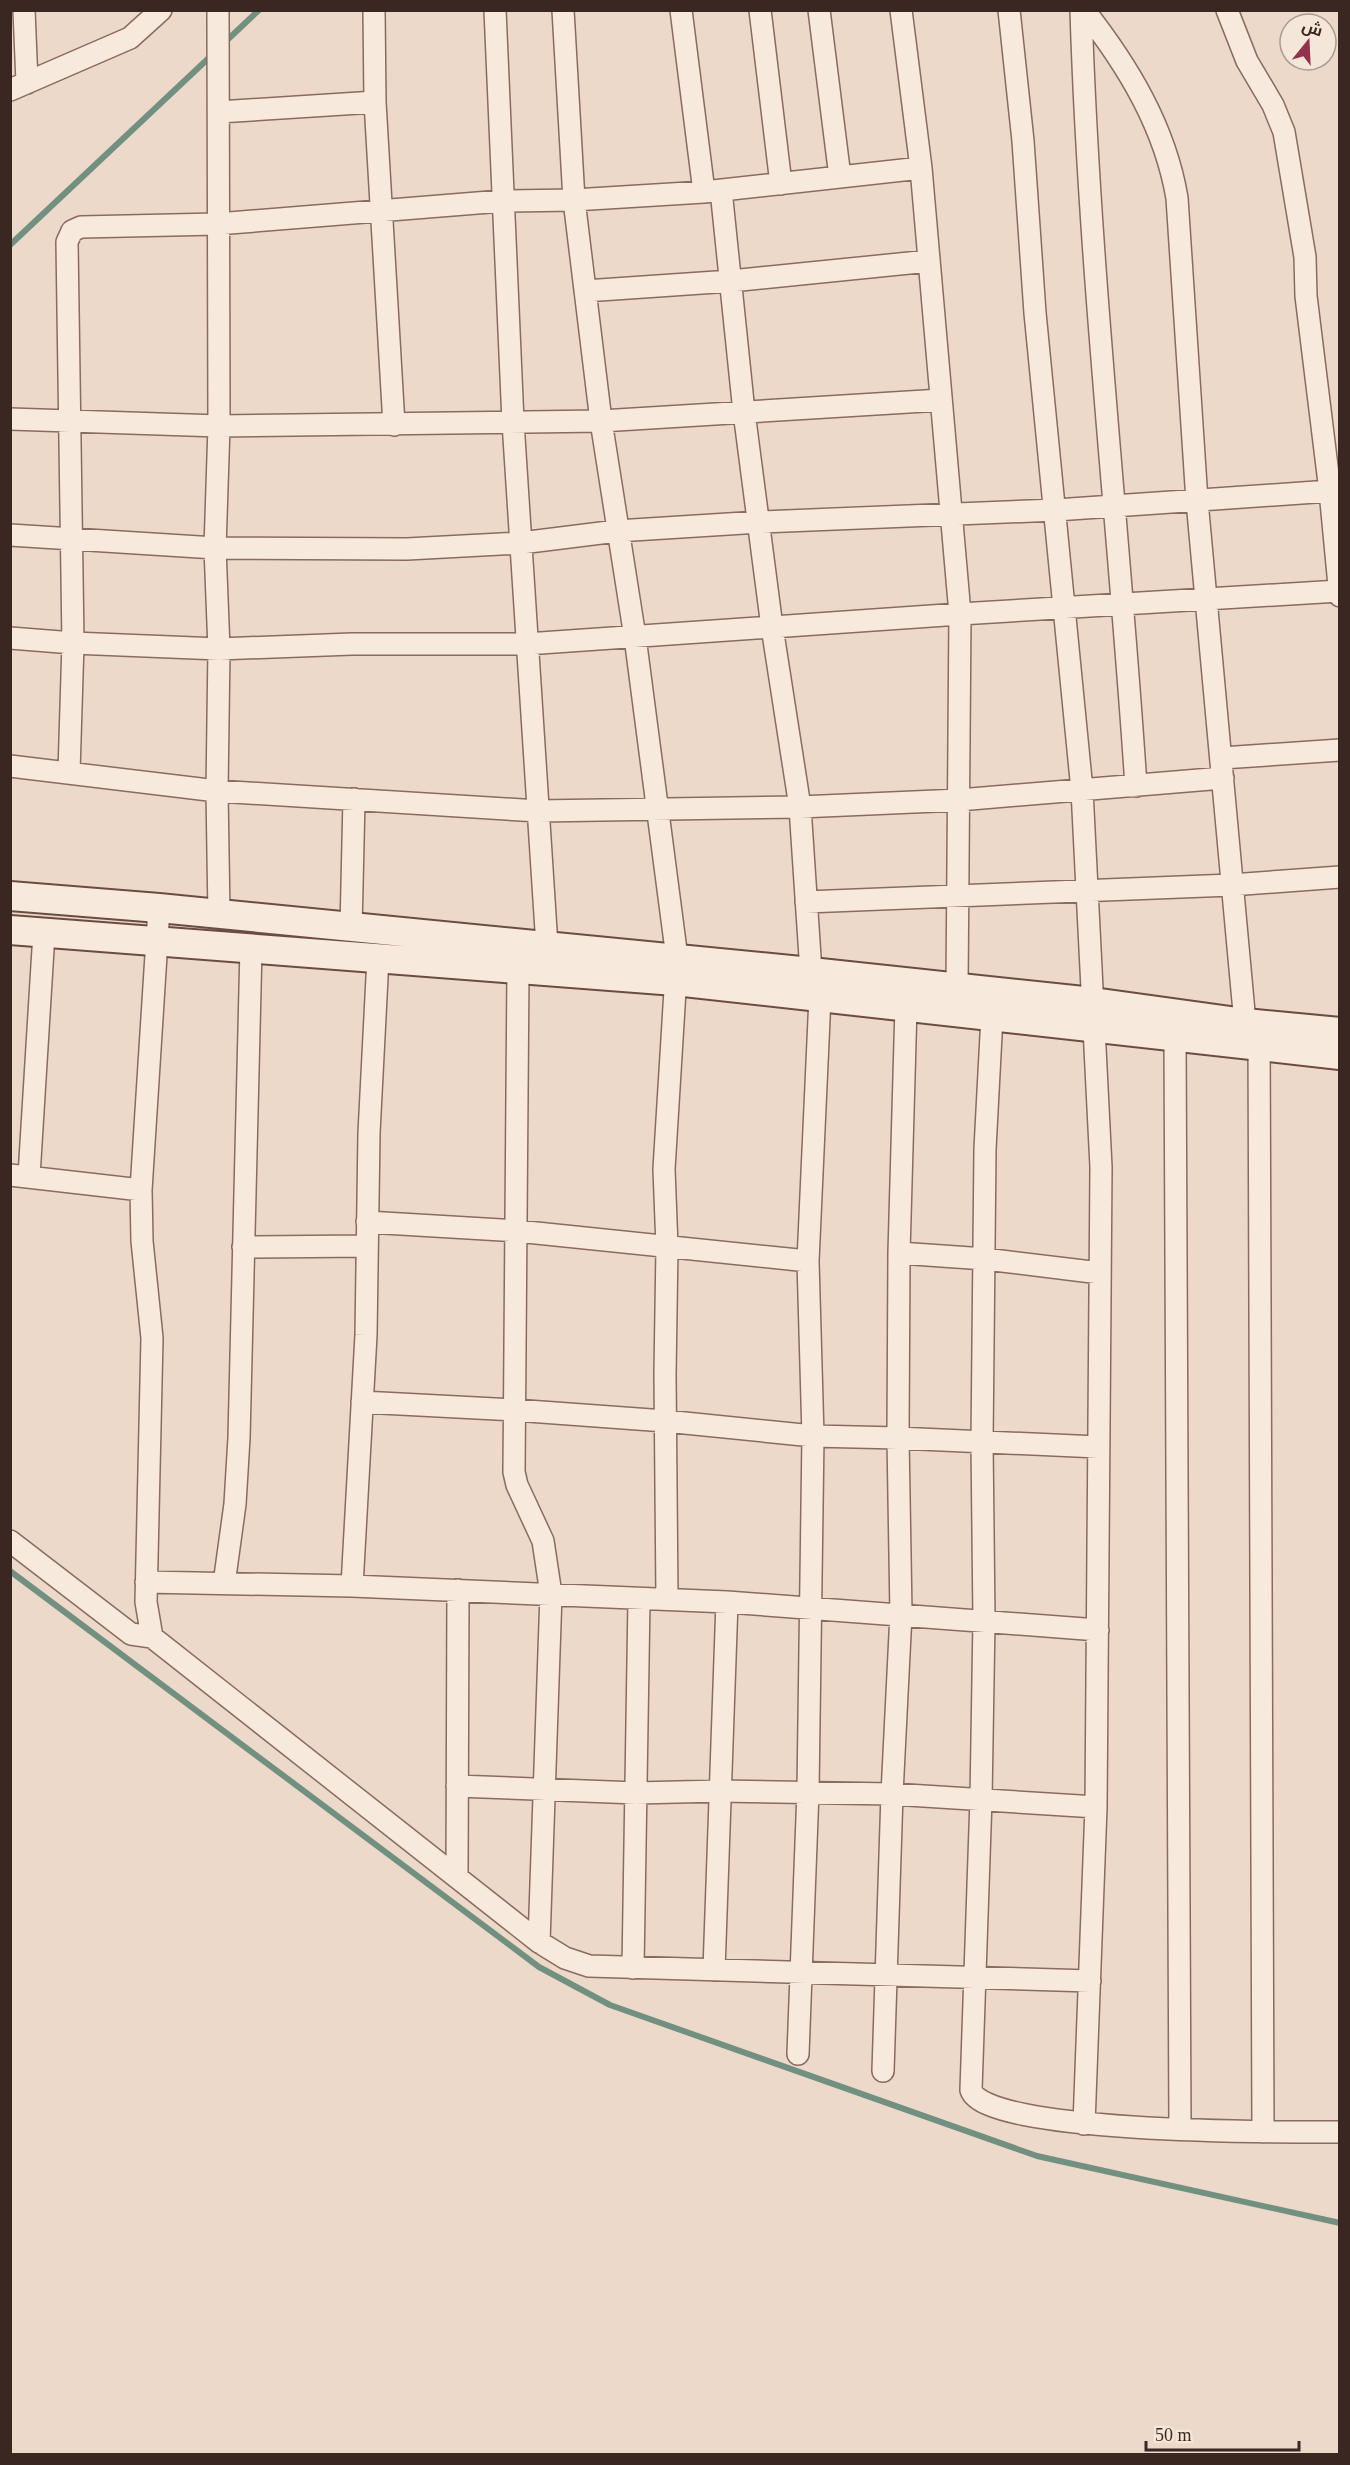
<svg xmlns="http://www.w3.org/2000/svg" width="1350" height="2465" font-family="'Times New Roman',Cairo,serif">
<rect width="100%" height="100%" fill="#edd9ca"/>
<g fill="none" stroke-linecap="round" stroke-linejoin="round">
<path stroke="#719080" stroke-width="6" d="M224,43L259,10
M10,245L213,54
M10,1571L539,1967L610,2005L1037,2156L1340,2223"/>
<defs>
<path id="street" d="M24,10L27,83
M218,10L219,426L215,548L219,649L217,791L219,915
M374,10L375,102L394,425
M495,10L513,422L547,946
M563,10L574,200L601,421L635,637L677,958L664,1169L667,1247L665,1374L667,1599
M681,10L704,192
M760,10L781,184
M819,10L840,177
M901,10L921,168L960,614L957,987
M1009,10L1023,141L1035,313L1082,790L1101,1167L1096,1807L1084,2124
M1081,10C1089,269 1119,527 1136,786
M1084,10C1128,66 1165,127 1177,198L1197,501L1245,1023
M1227,10L1247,61L1273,105L1284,132L1305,257L1306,296L1330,491L1340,596
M10,90L130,38L161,10
M219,112L375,102
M721,190L744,412L772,627L800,807L811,972
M585,291L731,281L929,261
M10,419L219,426L601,421L941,400
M10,535L215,548L407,549L521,543L617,531L760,522L1056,510L1330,491
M10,638L73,643L219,649L352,644H526L960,614L1339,591
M1222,758L1340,750
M10,766L217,791L538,811L800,807L959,800L1223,778
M69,772L73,643L67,242L72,231L81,227L217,224L502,201L574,200L704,192L921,168
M806,902L1231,885L1340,877
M159,908L141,1190L142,1241L152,1338L146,1602L152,1637L539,1942L565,1958L589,1966L1090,1981
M351,928L354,799
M518,969L514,1472L517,1485L543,1541L551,1594L539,1942
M992,1016L985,1149L982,1443L984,1620L981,1799L971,2090C985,2134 1289,2132 1340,2132
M1259,1032L1263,2132
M1175,1038L1180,2129
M10,1175L141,1190
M29,1176L44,933
M367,1222L517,1231L808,1261
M243,1247L367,1246
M899,1253L985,1259L1100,1273
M362,1402L514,1410L665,1421L813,1436L898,1438L1098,1447
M10,1541L131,1634L152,1637
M146,1582L352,1586L727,1602L1098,1630
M224,1584L235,1504L239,1438L251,948
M352,1586L366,1335L369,1133L378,958
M457,1786L636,1793L720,1791L892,1794L1096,1807
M457,1877L458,1590
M633,1968L639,1600
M714,1970L727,1602
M798,2054L808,1791L813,1436L808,1261L820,997
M883,2071L892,1794L901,1614L898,1438L899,1253L906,1006"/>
<path id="secondary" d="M10,896L159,908L811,972L1093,1002L1245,1023L1340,1032
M10,930L675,981L1340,1055"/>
</defs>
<use href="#street" stroke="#896b5f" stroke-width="24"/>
<use href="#secondary" stroke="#6b4c42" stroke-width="32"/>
<use href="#street" stroke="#f8e9dd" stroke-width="21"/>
<use href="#secondary" stroke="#f8e9dd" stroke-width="28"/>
</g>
<rect width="1350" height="2465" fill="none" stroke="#3a2722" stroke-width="24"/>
<g transform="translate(1308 42) rotate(18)"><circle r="28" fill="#f4e6d9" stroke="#aa9a90" stroke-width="1.5"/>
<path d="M0-4.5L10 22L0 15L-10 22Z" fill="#94324c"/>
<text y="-9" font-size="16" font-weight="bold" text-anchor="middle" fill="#3a2722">ش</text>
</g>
<path d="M1146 2441v9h153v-9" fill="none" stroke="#3a2722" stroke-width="3"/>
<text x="1155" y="2441" font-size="18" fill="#3a2722" stroke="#f4e6d9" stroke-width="4.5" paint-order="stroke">50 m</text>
</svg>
